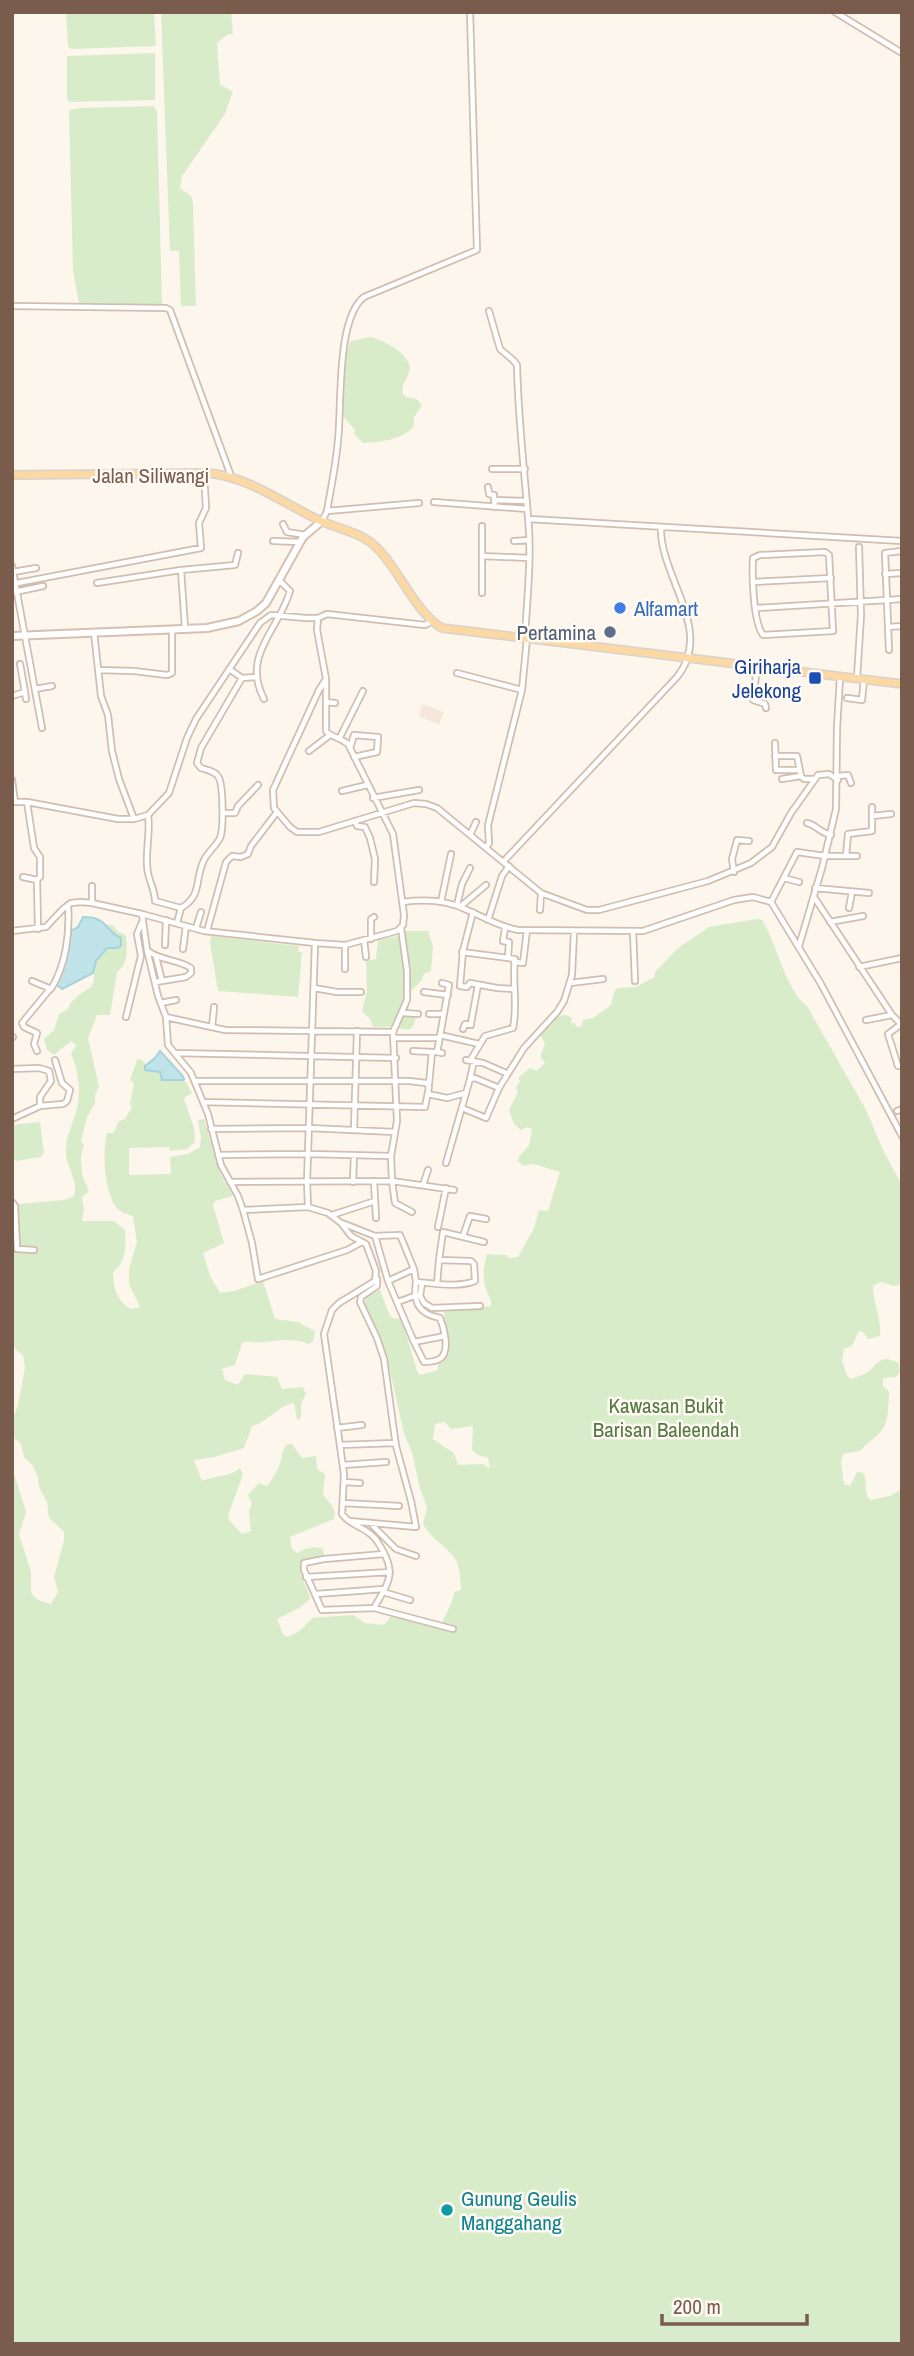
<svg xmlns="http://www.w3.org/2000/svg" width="914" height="2356" font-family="'Archivo Narrow',sans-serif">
<rect width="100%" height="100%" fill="#fdf6ec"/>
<path fill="#f5e8da" d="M422,704L444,712L439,725L419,716Z"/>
<path fill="#d8ecc9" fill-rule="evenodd" d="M66,12H154L156,46L72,49L68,47Z
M161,12H231L233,34L227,35L217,43L220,84L233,92L232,94L225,114L182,176L180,188L191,196L193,202L196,306H181L179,251H170Z
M155,53V100L69,102L67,99V56Z
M154,106L157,111L162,305L79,303L73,271L69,110L81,108Z
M370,337C383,340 415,355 409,373C406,381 401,384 403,394L406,397L417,399L422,406L414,417V426C402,440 381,442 363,443L354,434L355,430L343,416C345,398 343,354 351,341Z
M757,919L762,920C778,946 785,989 807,1006L866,1110L883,1150L902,1185V1284L894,1286L881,1282L873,1286C873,1302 882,1321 880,1336L868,1339L863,1332L859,1331L852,1346L844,1349L842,1361L847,1376L851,1379C856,1377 863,1375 868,1372C880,1362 880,1354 899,1363L900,1372L896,1377L883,1378V1386L889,1391V1395C888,1406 889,1421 882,1430C876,1438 866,1443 860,1451L843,1454L841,1462L844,1484L850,1486L857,1472L863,1473C869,1482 862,1493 871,1500L890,1496L902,1489V2344H12V1467L26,1512L19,1534L31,1572V1593L38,1600L51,1604L58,1592L54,1577L64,1541V1532L49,1518L47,1502L39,1487L38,1478L33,1466L24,1457L21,1444L15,1439L12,1430L13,1418L18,1405L25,1368L23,1355L16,1350L12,1341V1252L19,1246V1204L64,1200L74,1196C79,1181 67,1169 66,1154C65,1135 73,1126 77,1108C81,1093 78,1067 71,1054L76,1045L71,1041L54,1055L47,1050L44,1039L54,1030L59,1014L68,1009L71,1002L80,994L91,987L94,981V966L107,948H117L121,938L112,933L107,924L112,925L119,932L126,935C127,949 129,963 117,972L110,1015H97L88,1038L99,1087L95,1095V1103L87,1117L81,1141L84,1145L81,1155L82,1175L89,1191L82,1197L84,1210L82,1221H114L125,1230C126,1247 127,1261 113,1272C114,1289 116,1300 131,1309L140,1307L129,1284V1269L137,1242L133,1216C128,1214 122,1213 118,1209C104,1195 102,1151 107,1133H114L118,1122L125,1119L132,1107L130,1104L134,1083L130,1080L137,1060L140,1059L145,1063V1070L160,1072L162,1075L183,1080L184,1079L192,1093L184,1098L194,1128L195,1142L187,1149L170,1151L169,1147L129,1148V1175L171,1174L170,1157L188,1154L200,1147L201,1137L198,1120L204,1119L220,1173L233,1196L215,1201L213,1205L224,1243L203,1253L210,1276L220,1293L234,1291L263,1281L275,1319L298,1322L315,1331L313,1341L309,1344C294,1338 280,1340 264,1342C256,1344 250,1339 242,1343L235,1365L222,1369L225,1380L238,1385L245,1374L277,1377L282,1389L303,1387L306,1394L301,1404V1418L297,1420L294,1403C277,1406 268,1422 252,1426L244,1448L214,1457L194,1460L202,1481C218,1474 225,1479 240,1468L243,1474L228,1516L229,1520L242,1534L251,1531L249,1512L252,1503L248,1495L259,1483L267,1486C271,1482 280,1466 281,1460C283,1453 282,1450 287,1444H292L302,1458L316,1456L317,1469L325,1474L323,1493C327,1502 338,1508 334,1519L290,1537L292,1549L297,1553C306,1549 313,1545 323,1549L324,1556L301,1562C297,1575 308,1586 310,1599L299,1608L277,1619L283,1634L287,1637C302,1631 302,1628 312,1618L353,1615L365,1623L384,1625L391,1616L436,1627L441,1626C446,1612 452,1606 454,1592L461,1590C460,1579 461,1566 454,1557C445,1545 431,1539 423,1524L427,1507L420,1489L412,1452L404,1434L386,1353L364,1303L367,1297L380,1290L390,1316L395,1319L401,1317L417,1371L420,1375L438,1370V1364L447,1353L444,1312L491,1306C492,1298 488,1297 486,1289C482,1277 484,1265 487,1254L506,1255L509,1258L518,1257L534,1228L539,1210L548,1211L560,1172L534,1164L523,1166L518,1161L519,1157L529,1145L532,1129L527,1127L521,1130L514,1124L509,1110L518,1092L516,1088L520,1081L518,1078L530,1068L537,1071L545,1063L540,1056L545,1044L541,1036L552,1016L566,1015L572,1018L571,1023H575L576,1027L582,1026L583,1020L593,1018L611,1005L614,992L618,988L635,987L655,977V972L678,948L709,927ZM445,1422L451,1429L473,1426L472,1450L478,1455L488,1458L490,1469L483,1464L458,1465L454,1453L433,1439L435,1424Z
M405,931H428L433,947L431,971L424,974L422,980L411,991L408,1012L416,1019L412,1028L408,1030L390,1027H373L370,1019L362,1011L367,991L366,961L376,959L378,940L402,935Z
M211,936L299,946L298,952H302L298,997L218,991L210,943Z
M40,1122L44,1153L41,1157L16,1161L12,1158V1125Z"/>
<path fill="#bfe3e8" stroke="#a5d3da" stroke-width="2" d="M83,917C109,917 103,930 121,938V946L117,948H107L96,961L93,973L62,989L56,984L62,973L71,931L78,927Z
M160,1051L182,1075L184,1079L183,1080H162L160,1072L145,1070V1066L155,1058Z"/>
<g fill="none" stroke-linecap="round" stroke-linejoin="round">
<defs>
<path id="minor" d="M835,12L902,53
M12,306L166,308L170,310L231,476
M489,311L500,349L513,360L517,365C518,416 524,467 528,517C532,557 527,598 525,637
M492,469H525
M488,487L489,494L494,495V500
M434,502L527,509
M495,507L494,500L527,501
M327,511L419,503
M529,519L902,541
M322,521L327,511C331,488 336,464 338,440C342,405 336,319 364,297L477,250L470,12
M283,524L287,532L305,535
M482,526V556
M273,541L300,542
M514,541L529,540
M825,552L829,555L833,631L763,635C753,622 752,575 753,558L760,555Z
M12,566L42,728
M181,570L235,565L238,553
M13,572L36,568
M885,574L902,573
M754,582L831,578
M97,583L181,570L185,628
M12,584L201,548L199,523L206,508L204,474
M15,592L43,586
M482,593V556L529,558
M902,599L887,600L888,627L902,626
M756,608L887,600L885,553L902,551
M888,627L889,650
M94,632L101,696L108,715L112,751L119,779L134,819
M757,667L753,700L765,704L766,708
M98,670L134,671L167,675L172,673V629
M457,673L522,690
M242,678L256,677
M857,678L861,615L859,547
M326,679L319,690L273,790L274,808L290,827L297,832H319L414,803L426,804L437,808L541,893L587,910H599L708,881L751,863L772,847L791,813L818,775L829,774L838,780
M35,689L52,686
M25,692L26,699
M12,696L25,692L20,664
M847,698L862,700L864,679
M264,699C241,655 279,630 290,591L279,580
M326,702L335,703
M340,737L363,691
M775,743L776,770H799
M350,748L354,735L378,737L377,752L354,757
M309,751L330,735
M775,756H797L801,776L804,779H814
M838,776L848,775L851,783
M782,779L801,776
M12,780L15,802
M342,791L367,785
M373,798L419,790
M12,802H27L118,819H134L148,815L169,793L187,738L196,719L260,623L271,615L306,618H318L327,614L425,625L432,621
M27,802L34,848L40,857V877L37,880
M223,813H235L238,806L258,785
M148,815C151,834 144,855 148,873C150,883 155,891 155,901L181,908
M872,816L891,814
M355,821L357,826L365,827L370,838L375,859L374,882
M807,823C817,825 818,832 831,835
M470,835L476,822
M486,848L489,843L488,825L522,690L527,638
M846,856L848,834L872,831V807
M504,861L677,677C715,630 659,576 661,527
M734,872L732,859L737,840L749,841
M23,877L37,880L38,929
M784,878L799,882
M815,888L869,893
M814,897L892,1015L902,1025
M403,902C425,899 447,900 467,910C484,917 500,927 518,930L643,931L734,900L753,897L771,902L821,984L902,1136
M441,902L451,854
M771,902L797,852L825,856H857
M92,903V886
M457,905L462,884L470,868
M461,906L486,885
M849,908L852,892
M540,910L541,894
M473,912L463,951L460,986L467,987L470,983L497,988L513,989
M142,914L147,950L158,996L166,1017L168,1045L191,1073L208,1114L221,1165L238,1196L243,1210L252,1243L258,1279L347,1250L362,1242
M488,920L502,876L509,866
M830,922L863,916
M177,923L181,908C203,895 194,880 204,860C208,852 216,846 220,838C224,829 223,786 219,778C216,771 207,770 201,768L197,763L201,748L242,678L229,669
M196,928L201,912
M401,928L407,971V1000L393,1032L397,1121L391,1156L392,1181L395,1203L412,1212
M505,928L503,941L509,942L508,957
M12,931L46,927L63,909L71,903L81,902L92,903L142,914L204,931L315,943L345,945L397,931L403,925L404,915L393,834L348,744C341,738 331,737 326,731V679L317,630L318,618
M207,931L226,862L232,856L241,857L248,854L251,846L277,812
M633,931L635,981
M371,939V919L374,917
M364,940L366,957
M315,943L307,1182L308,1207L328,1213L341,1223L351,1236L366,1244L376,1271L375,1281L339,1303L332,1310L324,1334L344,1474L342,1514C349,1524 360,1526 369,1533C376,1537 379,1544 383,1551C397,1576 386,1586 374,1608
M165,945L166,920
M799,946L822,868L836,809L837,728L840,677
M183,949L186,926
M148,951C161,961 177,959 191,968V973L186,977L156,982
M462,952L515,959C512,982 518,1006 513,1028L485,1036L471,1059
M156,957L162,981
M514,962L523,963L527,930
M859,967L902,958
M345,969V945
M32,981L51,989C66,965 70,933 68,905
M442,983L449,985L438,1047L437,1052L442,1053
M570,983L603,979
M314,988L337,992H361
M424,992L448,995
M161,1003L176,1000
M403,1013L418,1014
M429,1014H444
M126,1017L141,956L137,934L142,922
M166,1017L225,1030L393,1032
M866,1020L892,1015
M212,1027L214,1007
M463,1029L465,1024L471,1025V1023L478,985
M440,1035L479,1044
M12,1038L13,1037
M395,1038H439
M37,1051L34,1044L37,1033L24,1027L22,1023L50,989
M413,1051L432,1052
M175,1053L396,1058
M466,1060L483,1063L506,1073
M898,1066L888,1034L900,1025
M12,1069L39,1068L49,1071L51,1081L40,1097V1106
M470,1079L474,1061
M195,1081H409L426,1083L429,1087L425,1107L203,1102
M429,1084L432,1052H437
M428,1094L447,1098L466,1093
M462,1108L486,1118L499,1088
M897,1111L902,1109
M12,1119L40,1106L63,1104L67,1101L70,1090L62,1083L55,1060
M211,1129L309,1128L395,1132
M354,1130L357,1031
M218,1155L309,1154L391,1156
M446,1163L470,1079L475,1078L499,1088L524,1048L557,1012L564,1001L572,975L574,931
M374,1181L376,1218
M230,1182L392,1181L454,1190
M353,1182L354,1155
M423,1185L428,1170
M12,1202L15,1206L17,1249L34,1250
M243,1210L308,1207
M332,1215L375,1201
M342,1223L375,1236L388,1281L414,1342
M438,1227L446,1188
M375,1236L400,1235L414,1269L416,1282C434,1283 458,1288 475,1281L474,1264L471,1261L439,1260L443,1232L484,1242
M463,1236L470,1216L486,1219
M388,1281L414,1269
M416,1282C413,1303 419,1314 440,1318C444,1328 450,1350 441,1358C436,1362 429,1362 424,1362L414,1342L445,1336
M422,1283L420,1296L424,1303L432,1308L480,1306
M437,1284L439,1260
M398,1302L414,1296
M337,1428L362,1425
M340,1445L395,1443
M343,1465L386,1462
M344,1482L360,1483
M343,1503L399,1506
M349,1521L416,1527L411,1501L396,1446L384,1359L377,1338L360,1302L361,1297L377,1286V1279
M370,1523L396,1549L416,1556
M384,1554L324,1559L304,1563V1570L322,1610L374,1608L453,1629
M306,1577L390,1572
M383,1592L410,1600
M316,1594L384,1589"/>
<path id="secondary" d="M12,636L207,628L239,621L257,611L266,603L303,537L322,521"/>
<path id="primary" d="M12,475L207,473C248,476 284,504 321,521C341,530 362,532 378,549C400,571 415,612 442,628L902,684"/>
</defs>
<use href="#minor" stroke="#d1beb0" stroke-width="8"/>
<use href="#secondary" stroke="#d6c0b0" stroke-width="10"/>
<use href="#primary" stroke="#dad1cd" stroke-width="10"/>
<use href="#minor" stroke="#fff" stroke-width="4.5"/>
<use href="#secondary" stroke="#fff" stroke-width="6"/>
<use href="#primary" stroke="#fbd9a5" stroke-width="7"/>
</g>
<circle fill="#3f7fe0" stroke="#fffaf3" stroke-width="2.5" cx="620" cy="608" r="7"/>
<circle fill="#5c6f8a" stroke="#fffaf3" stroke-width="2.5" cx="610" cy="632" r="7"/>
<rect fill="#1a4fb4" stroke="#fffaf3" stroke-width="2.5" x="808" y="671" width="14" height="14" rx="3.5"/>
<circle fill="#0f9aa8" stroke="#fffaf3" stroke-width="2.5" cx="447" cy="2210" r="7"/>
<g text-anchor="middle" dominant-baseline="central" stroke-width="5" stroke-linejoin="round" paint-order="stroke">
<g font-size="21" fill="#7a5c4d" stroke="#fffaf3">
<text x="151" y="475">Jalan Siliwangi</text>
</g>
<g font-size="21" fill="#366cbe" stroke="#fffaf3" text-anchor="start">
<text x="634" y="608">Alfamart</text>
</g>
<g font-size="21" fill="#4e5e75" stroke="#fffaf3" text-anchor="end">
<text x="596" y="632">Pertamina</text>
</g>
<g font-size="21" fill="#164399" stroke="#fffaf3" text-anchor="end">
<text x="801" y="666">Giriharja<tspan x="801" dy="24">Jelekong</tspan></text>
</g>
<g font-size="21" fill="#537a41" stroke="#fffaf3">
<text x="666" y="1405">Kawasan Bukit<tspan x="666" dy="24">Barisan Baleendah</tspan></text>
</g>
<g font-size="21" fill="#0d838f" stroke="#fffaf3" text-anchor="start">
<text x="461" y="2198">Gunung Geulis<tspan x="461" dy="24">Manggahang</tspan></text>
</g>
</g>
<rect width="914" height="2356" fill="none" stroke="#7a5c4d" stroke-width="28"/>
<path d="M662 2314v10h145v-10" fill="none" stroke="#7a5c4d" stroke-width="3.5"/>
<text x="673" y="2314" font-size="21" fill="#7a5c4d" stroke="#fffaf3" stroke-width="5" paint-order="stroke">200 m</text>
</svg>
